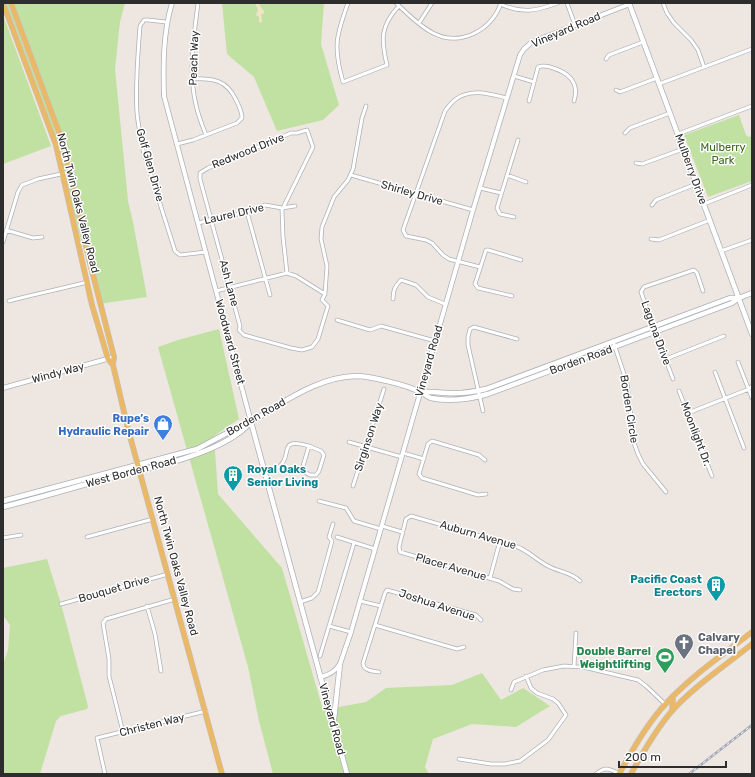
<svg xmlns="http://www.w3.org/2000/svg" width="755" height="777" font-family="Rubik,sans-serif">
<rect width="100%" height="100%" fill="#eee6e1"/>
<path fill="#c0e1a1" d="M3,3H125L120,22L115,69L128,201L133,222L147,297L98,304L56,145Z
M222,3H324L321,44L339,105L323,120L277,131L254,77L227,54Z
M3,15L51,146L3,164Z
M739,115L746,135L749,137L752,136V181L708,197L684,135Z
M219,329L239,419L214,436L218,494L282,568L323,710L366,702L386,688L452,685L482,673L501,700L523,688L550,706L516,727L472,724L433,739L425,767L429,774H273L259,721L248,667L158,347L178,340Z
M47,559L61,604L88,706L87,709L61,716L56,721L40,774H3V665L8,650L10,625L3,615V568Z"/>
<path fill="#f0e3c6" d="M255,3H259L260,6L264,11V13L261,15L262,21L261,23L259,22V17L256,15L258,10Z"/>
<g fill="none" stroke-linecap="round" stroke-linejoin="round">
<defs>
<path id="minor" d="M198,3C194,36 188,72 196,105C198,115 202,125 206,135
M348,3C336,36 333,47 343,82L387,65C381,40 380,26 399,6
M396,3C407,13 419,26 433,33C460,47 491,31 501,3
M567,3L575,25
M663,3L667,13L674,23L691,40L698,50L704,67
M500,4C522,14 536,11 558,3
M166,22L148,20H144L140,26C138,55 135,84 137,113C138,125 141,137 143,150L175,251L180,255L206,252
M419,23L432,3
M606,59L609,55L643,42
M514,76L534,82
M659,84L752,49
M616,90L620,92L657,78
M529,101L538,67C543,65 546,66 550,67C568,72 580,82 574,101
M625,133L630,128L670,113
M678,134L752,106
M177,144L193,140L237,123L242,118C242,111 239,106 236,100C227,80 213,78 192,79
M636,163L642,164L683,149
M351,175L473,210
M507,175L526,182
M480,188L501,193
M704,204L752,185
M652,205L656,200L696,184
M247,212L270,295
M514,217L500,214L497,208L518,140
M198,223L247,212L265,205L282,208L295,206
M6,230L33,238L42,237
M651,239L659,240L710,220
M3,242L18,192L22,185L38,179L70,172
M721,251L752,240
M480,267L449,259L443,255L432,243L426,240L406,236L403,230L445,111C448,107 452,102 456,99C471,88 490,94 507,98
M287,273L283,237L282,210L313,147L307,130L297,133H291L208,168L200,173V179L240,326L239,330L244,335L291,348L302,350L312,347L318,339L328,306L322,300L325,294L327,266L321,239L322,227L334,197L348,180L353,169L362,118L366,106
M216,291L287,273L296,276L325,294
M512,296L478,288L475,284L486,250H488L521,260
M393,299C393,290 395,286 401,280L416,285L428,297L445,304
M9,301C35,294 61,289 87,282
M337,320L370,330L381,326L435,341
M613,341L627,383L634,443L638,454L643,464L666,492
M666,359L724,336
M738,362L752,398
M715,372L744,448
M673,379L653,326L641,292L644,287L694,270L697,273L703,291
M679,391L712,476
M483,411L468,345V337L470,329L474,327L517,339
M688,413L749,389L752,386
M349,442L402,457
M309,446L321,451L324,455L319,471L316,475H310L303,471V466Z
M403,453L424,459
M485,460L479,455L432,441L428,444L419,474L422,478L478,495L486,494
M265,471C270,470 276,469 280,466C293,454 277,437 309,446
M353,486L384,389
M319,501L346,508L354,521L381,529
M382,526L402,532
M87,537L153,519
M337,537L375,549
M3,538L21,535
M490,578L500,541
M520,590L513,589L499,581L400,552L399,547L406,519L411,516L515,546C528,550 536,560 548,566C559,572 571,572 580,581
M360,601L381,606
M300,602L312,598L318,592L332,541L329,537L333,524
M61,604L168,574
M147,606L155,634L161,671
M375,625L457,649L464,647
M329,626L351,632
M320,656L354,543
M574,666L576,633
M379,672C373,671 363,671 363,663L385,593L387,590L476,615L481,620
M511,690L514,682L543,670L564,666L583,667L638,680L646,686L665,704
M123,732L109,676V659L103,623L106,619L175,599
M459,759L491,764H505L520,761L548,740L566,715L558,703L553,699L537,693L531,688L526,676
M105,774L97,738L206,711
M596,774C606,766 609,769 620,774"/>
<path id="tertiary" d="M172,3C163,33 163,65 164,96L251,422
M3,388L114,357
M320,677C329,675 335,672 340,664L351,632L473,210L520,55L524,49L532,42L630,4"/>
<path id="secondary" d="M629,3L752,334
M421,392C430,391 438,393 447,393C460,394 473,392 486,389L730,298H739L752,293
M251,422L347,774
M3,501L197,449L244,424C255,421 264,414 273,408C298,393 325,377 355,376C370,376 407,385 420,392C424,393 427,397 431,398C450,402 470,399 488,394L732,303L739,298
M3,507C34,499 66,490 97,481C139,471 223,455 251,422
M334,719L340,664"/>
<path id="primary" d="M3,3L56,145L92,305L108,359L112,364
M11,3L63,143L90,263L114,357L113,365L128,429L222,774
M672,711L673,696
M619,774C632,751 644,729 661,709C687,679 721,656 752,632
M631,774C643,752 655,731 671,712C694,686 725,666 752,644"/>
</defs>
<use href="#minor" stroke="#adb1b8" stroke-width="4.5"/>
<use href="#tertiary" stroke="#adb1b8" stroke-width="5.5"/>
<use href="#secondary" stroke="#adb1b8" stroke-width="6"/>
<use href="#primary" stroke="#c4c4c4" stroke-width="6"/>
<use href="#minor" stroke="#fff" stroke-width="3"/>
<use href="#tertiary" stroke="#fff" stroke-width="4"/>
<use href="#secondary" stroke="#fff" stroke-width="4.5"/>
<use href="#primary" stroke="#eab869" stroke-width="5"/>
<defs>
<path id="rail" d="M689,774L752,725"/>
</defs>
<use href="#rail" stroke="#a3a9b6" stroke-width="2.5"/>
<use href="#rail" stroke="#fff" stroke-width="1" stroke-dasharray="3" stroke-linecap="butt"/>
</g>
<defs>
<symbol id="shop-pin" viewBox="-11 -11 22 30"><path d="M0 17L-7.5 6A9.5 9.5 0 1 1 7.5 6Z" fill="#3f7fe0" stroke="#fff"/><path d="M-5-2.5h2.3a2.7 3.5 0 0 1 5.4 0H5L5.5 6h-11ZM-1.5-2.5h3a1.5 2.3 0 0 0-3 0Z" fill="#fff"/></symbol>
<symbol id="building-pin" viewBox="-11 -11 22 30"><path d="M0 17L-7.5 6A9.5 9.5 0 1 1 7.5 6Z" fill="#0f9aa8" stroke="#fff"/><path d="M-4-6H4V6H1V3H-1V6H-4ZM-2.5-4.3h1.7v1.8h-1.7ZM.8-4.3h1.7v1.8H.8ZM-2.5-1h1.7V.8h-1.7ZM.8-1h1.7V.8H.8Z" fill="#fff"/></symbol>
<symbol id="church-pin" viewBox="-11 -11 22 30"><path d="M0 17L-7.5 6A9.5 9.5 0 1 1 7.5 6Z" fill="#6b7280" stroke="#fff"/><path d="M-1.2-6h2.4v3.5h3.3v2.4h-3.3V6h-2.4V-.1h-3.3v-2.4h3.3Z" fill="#fff"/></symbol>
<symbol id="stadium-pin" viewBox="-11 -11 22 30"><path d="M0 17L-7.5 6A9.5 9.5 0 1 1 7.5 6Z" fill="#2e9e5b" stroke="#fff"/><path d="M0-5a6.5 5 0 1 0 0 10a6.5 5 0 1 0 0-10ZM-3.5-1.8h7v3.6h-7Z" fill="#fff"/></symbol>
</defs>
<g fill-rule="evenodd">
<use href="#shop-pin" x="152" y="413" width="22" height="30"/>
<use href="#building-pin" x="222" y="464" width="22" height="30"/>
<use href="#building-pin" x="705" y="574" width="22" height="30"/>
<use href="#church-pin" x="673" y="632" width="22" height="30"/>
<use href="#stadium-pin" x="654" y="646" width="22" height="30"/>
</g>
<g text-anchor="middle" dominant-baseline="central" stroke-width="3" stroke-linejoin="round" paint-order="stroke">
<g font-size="11" fill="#2d2d2d" stroke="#fff">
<text transform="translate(566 30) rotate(-23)">Vineyard Road</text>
<text transform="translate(194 58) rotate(-88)">Peach Way</text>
<text transform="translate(248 151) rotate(-22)">Redwood Drive</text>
<text transform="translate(150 165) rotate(74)">Golf Glen Drive</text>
<text transform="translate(691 169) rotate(70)">Mulberry Drive</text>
<text transform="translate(412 193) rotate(16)">Shirley Drive</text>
<text transform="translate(78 203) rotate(76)">North Twin Oaks Valley Road</text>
<text transform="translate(234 214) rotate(-13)">Laurel Drive</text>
<text transform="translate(229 283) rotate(75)">Ash Lane</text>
<text transform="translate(656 333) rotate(70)">Laguna Drive</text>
<text transform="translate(230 342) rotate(75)">Woodward Street</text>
<text transform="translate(581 360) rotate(-20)">Borden Road</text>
<text transform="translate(429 361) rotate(-74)">Vineyard Road</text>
<text transform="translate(58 373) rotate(-15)">Windy Way</text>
<text transform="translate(629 409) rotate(81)">Borden Circle</text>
<text transform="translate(256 417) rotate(-29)">Borden Road</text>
<text transform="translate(696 434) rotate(69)">Moonlight Dr.</text>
<text transform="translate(369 437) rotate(-72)">Sirginson Way</text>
<text transform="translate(131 472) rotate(-15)">West Borden Road</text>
<text transform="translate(478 535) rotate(16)">Auburn Avenue</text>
<text transform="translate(176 566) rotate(75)">North Twin Oaks Valley Road</text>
<text transform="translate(451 567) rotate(16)">Placer Avenue</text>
<text transform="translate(114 589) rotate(-16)">Bouquet Drive</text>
<text transform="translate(437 605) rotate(18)">Joshua Avenue</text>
<text transform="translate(332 719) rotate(75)">Vineyard Road</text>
<text transform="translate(152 725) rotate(-14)">Christen Way</text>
</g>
<g font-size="11" fill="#3a681f" stroke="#fff">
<text x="723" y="147">Mulberry<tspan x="723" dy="13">Park</tspan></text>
</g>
<g font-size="11" font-weight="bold" fill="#366cbe" stroke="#fff" text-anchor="end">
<text x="149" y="418">Rupe’s<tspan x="149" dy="13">Hydraulic Repair</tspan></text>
</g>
<g font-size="11" font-weight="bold" fill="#0d838f" stroke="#fff" text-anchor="start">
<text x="247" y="469">Royal Oaks<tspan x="247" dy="13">Senior Living</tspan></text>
<text x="702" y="579" text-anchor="end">Pacific Coast<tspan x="702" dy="13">Erectors</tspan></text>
</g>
<g font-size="11" font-weight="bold" fill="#5b616d" stroke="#fff" text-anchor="start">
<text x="698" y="637">Calvary<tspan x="698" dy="13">Chapel</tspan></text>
</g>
<g font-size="11" font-weight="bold" fill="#27864d" stroke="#fff" text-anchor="end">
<text x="651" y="651">Double Barrel<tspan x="651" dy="13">Weightlifting</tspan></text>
</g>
</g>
<rect width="755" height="777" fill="none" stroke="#2d2d2d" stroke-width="8"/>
<path d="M619 761v6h107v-6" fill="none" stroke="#2d2d2d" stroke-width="2"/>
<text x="625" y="761" font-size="12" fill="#2d2d2d" stroke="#ffffff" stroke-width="3" paint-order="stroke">200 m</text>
</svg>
